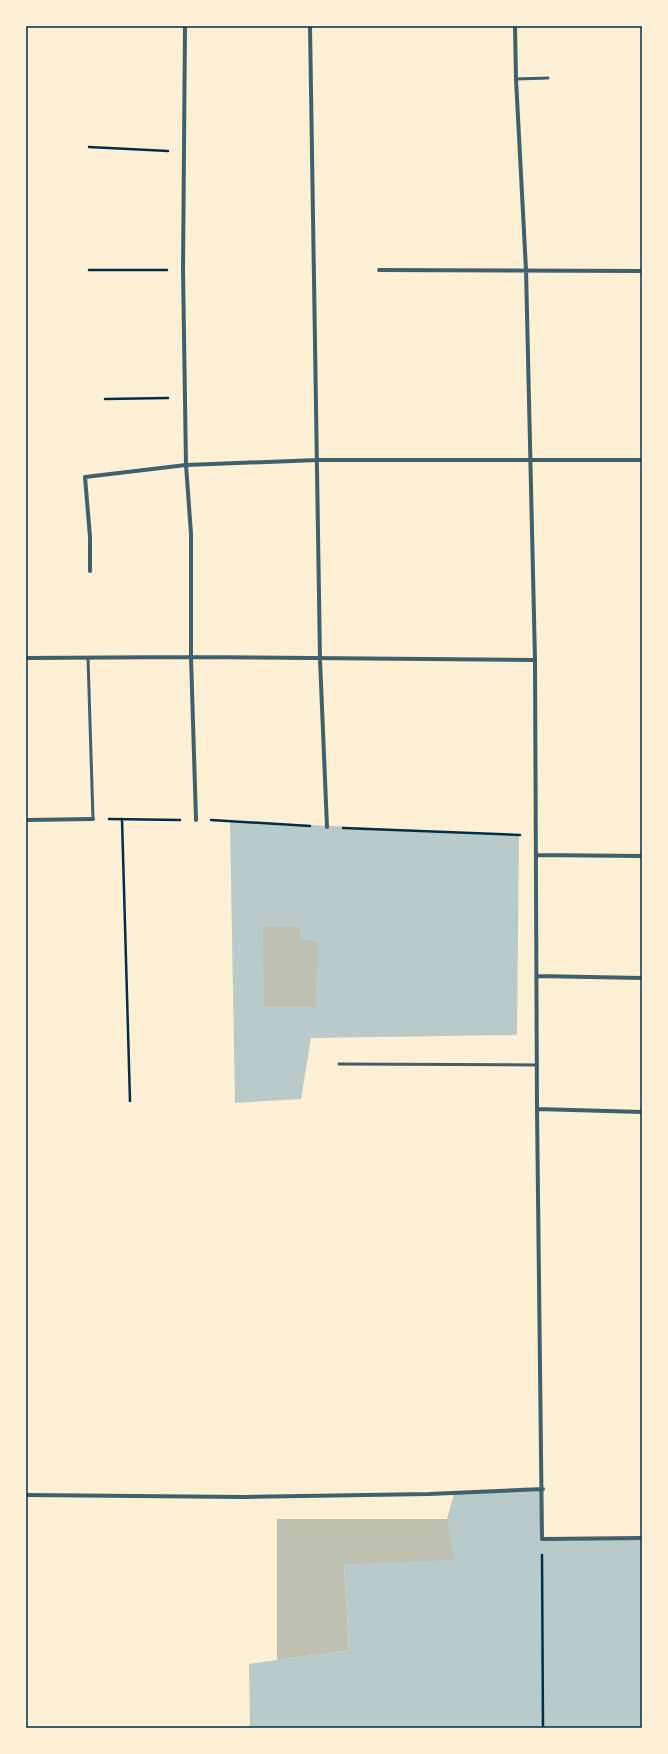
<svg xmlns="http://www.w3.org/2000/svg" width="668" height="1754" font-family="Merriweather,serif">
<rect width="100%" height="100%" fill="#fdf0d5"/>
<path fill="#b9caca" d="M230,821L519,835L517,1035L311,1038L301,1099L235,1103Z
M543,1489L542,1539L642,1538V1728H250L249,1664L349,1650L344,1564L447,1519L454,1494Z"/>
<path fill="#bec0b2" d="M263,927H300V939L318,942L315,1007H264Z
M277,1519H447L454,1560L344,1564L349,1650L277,1660Z"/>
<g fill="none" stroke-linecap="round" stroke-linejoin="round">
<path stroke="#003049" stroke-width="2.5" d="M89,147L168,151
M89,270H167
M105,399L168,398
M109,819L180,820
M122,819L130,1101
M211,820L310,826
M343,828L520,835
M542,1555L543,1728"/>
<path stroke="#3f606c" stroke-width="3" d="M516,79L548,78
M88,658L93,819
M339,1064L537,1065"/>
<path stroke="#3f606c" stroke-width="4" d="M185,26L183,270L186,465L191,534V657L196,820
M310,26L320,659L327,827
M515,26L516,79L526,270L535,660L537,1109L542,1539L642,1538
M379,270L642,271
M90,571V537L85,477L186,465L318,460H642
M26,658L191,657L535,660
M26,820L93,819
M537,855L642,856
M537,976L642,978
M537,1109L642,1112
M26,1495L244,1497L429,1494L543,1489"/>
</g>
<rect width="668" height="1754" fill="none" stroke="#fdf0d5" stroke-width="54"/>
<rect x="27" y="27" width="614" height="1700" fill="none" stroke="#003049" stroke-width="1.5"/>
</svg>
